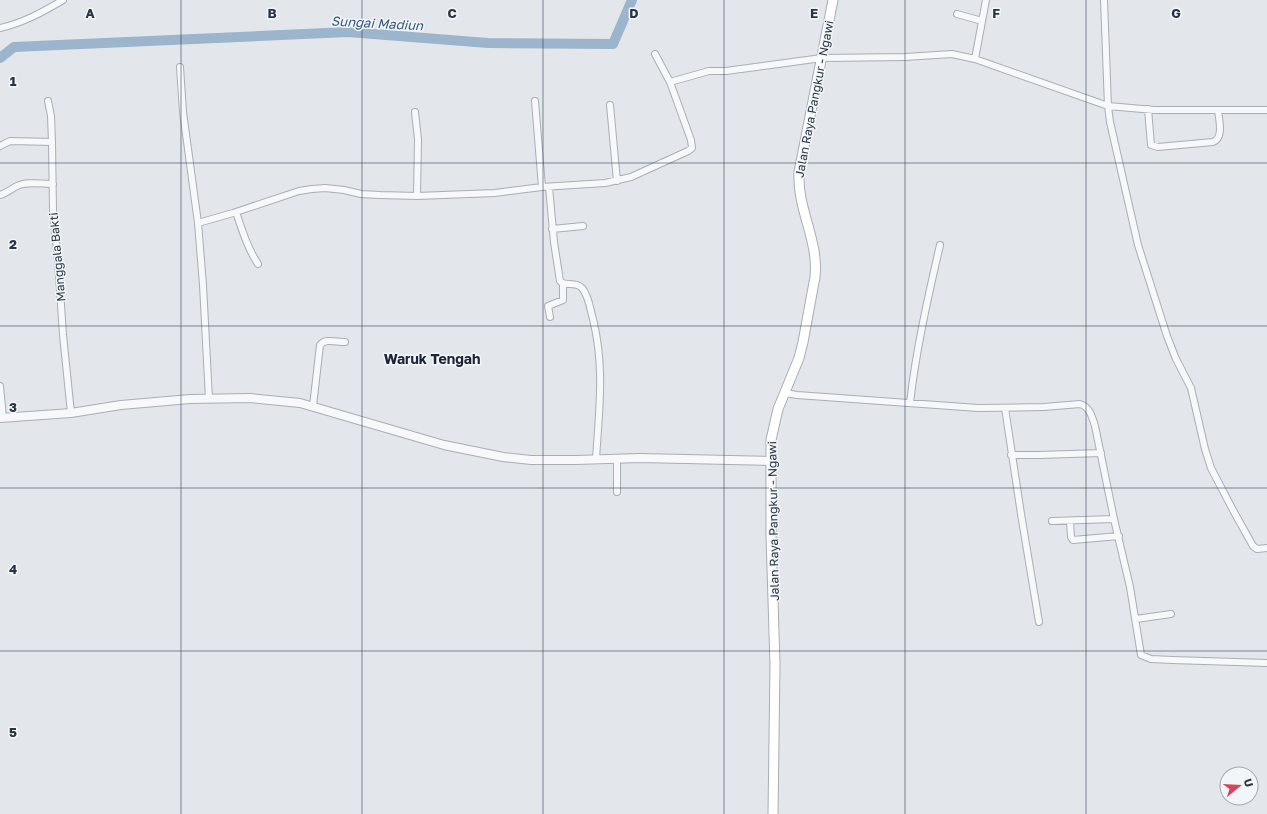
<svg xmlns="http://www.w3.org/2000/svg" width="1267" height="814" font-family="'Golos Text',sans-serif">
<rect width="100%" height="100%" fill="#e3e7ec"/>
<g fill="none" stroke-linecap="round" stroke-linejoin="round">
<path stroke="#9db4cd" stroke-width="10" d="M0,58L14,47L348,32L488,43L613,44L632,0"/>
<defs>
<path id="minor" d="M1104,0L1108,106L1110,122L1138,245L1167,336L1176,359L1191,388L1205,449L1211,468L1234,512L1253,546L1257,549L1267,548
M957,14L982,21
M0,28C23,23 43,12 63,0
M655,54L670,82
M975,59L986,0
M180,67L183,112L198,223L203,285L209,399
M48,101L51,116L52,142L53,212L58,260L63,335L71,413
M535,101L542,187
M610,105L617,181
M1148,109L1151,145L1158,147L1213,142C1224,138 1219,120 1218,110
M415,112L418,139L417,196
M0,146L10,141L52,142
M549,187L554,242L560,281C565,287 575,281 582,288C589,296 590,309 593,319C605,368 599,410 596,459
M0,195C7,193 11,189 17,186C27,181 41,184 53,184
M236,212C242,230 248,249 258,264
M198,223L233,213L299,191L312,189L325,188L344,190L361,194L380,195L417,196L495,193L542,187L605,183L631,177L688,151L692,148L691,140L670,82L709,71H726L822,58L905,57L952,54L975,59L1108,106L1154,110H1267
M552,229L583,226
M550,317L548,306L563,300V284
M0,386L3,418
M785,393L797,395L978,408L1044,407L1080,404C1090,407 1092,417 1095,426L1114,519L1130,587L1141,655L1151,659L1172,660L1267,663
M910,403C916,350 928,297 940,245
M313,406L320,345C325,338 336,342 345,342
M1005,408L1021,514L1039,622
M1011,455H1039L1101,453
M617,492V458
M1052,521L1114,519
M1070,521L1071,537L1073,540L1119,536
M1136,619L1171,614"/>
<path id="tertiary" d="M0,418L71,413L121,405L190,399L250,398L300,403L444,445L503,457L531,460H576L640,458L770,461"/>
<path id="secondary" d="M773,814L775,665L771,535V440L778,409L799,358L803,342L815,277C819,240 797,210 799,172L833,0"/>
</defs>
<use href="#minor" stroke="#a8aeb7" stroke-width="8"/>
<use href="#tertiary" stroke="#a8aeb7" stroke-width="10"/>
<use href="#secondary" stroke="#a8aeb7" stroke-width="11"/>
<use href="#minor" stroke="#f6f8fa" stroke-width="6"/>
<use href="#tertiary" stroke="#f6f8fa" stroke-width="8"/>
<use href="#secondary" stroke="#fff" stroke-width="9"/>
</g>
<path fill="none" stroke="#2a3445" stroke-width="1" stroke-opacity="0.55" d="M181,0V814M362,0V814M543,0V814M724,0V814M905,0V814M1086,0V814M0,163H1267M0,326H1267M0,488H1267M0,651H1267"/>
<g text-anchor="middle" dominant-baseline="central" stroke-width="3" stroke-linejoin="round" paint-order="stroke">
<g font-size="12" fill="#2a3445" stroke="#f3f6f9">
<text transform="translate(814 99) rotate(-79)">Jalan Raya Pangkur - Ngawi</text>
<text transform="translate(57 257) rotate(-95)">Manggala Bakti</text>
<text transform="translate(773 521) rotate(-91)">Jalan Raya Pangkur - Ngawi</text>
</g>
<g font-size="13" font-style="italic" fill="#32537b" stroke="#f3f6f9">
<text transform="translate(377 23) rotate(3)">Sungai Madiun</text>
</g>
<g font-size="14" font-weight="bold" fill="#1c2536" stroke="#f3f6f9">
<text x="432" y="358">Waruk Tengah</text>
</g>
</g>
<g font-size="13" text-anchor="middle" font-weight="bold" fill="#2a3445" stroke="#f3f6f9" stroke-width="3" stroke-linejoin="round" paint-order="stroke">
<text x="90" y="18">A</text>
<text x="272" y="18">B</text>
<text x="452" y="18">C</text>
<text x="634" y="18">D</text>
<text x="814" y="18">E</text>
<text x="996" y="18">F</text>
<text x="1176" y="18">G</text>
<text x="13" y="86">1</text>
<text x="13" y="249">2</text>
<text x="13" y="412">3</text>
<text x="13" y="574">4</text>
<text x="13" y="737">5</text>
</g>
<g transform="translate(1239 786) rotate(72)"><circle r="19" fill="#f3f6f9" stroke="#a3a8b1"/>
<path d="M0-3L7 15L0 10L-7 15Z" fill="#d4455b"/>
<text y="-6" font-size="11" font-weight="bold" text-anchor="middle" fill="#2a3445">U</text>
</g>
</svg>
